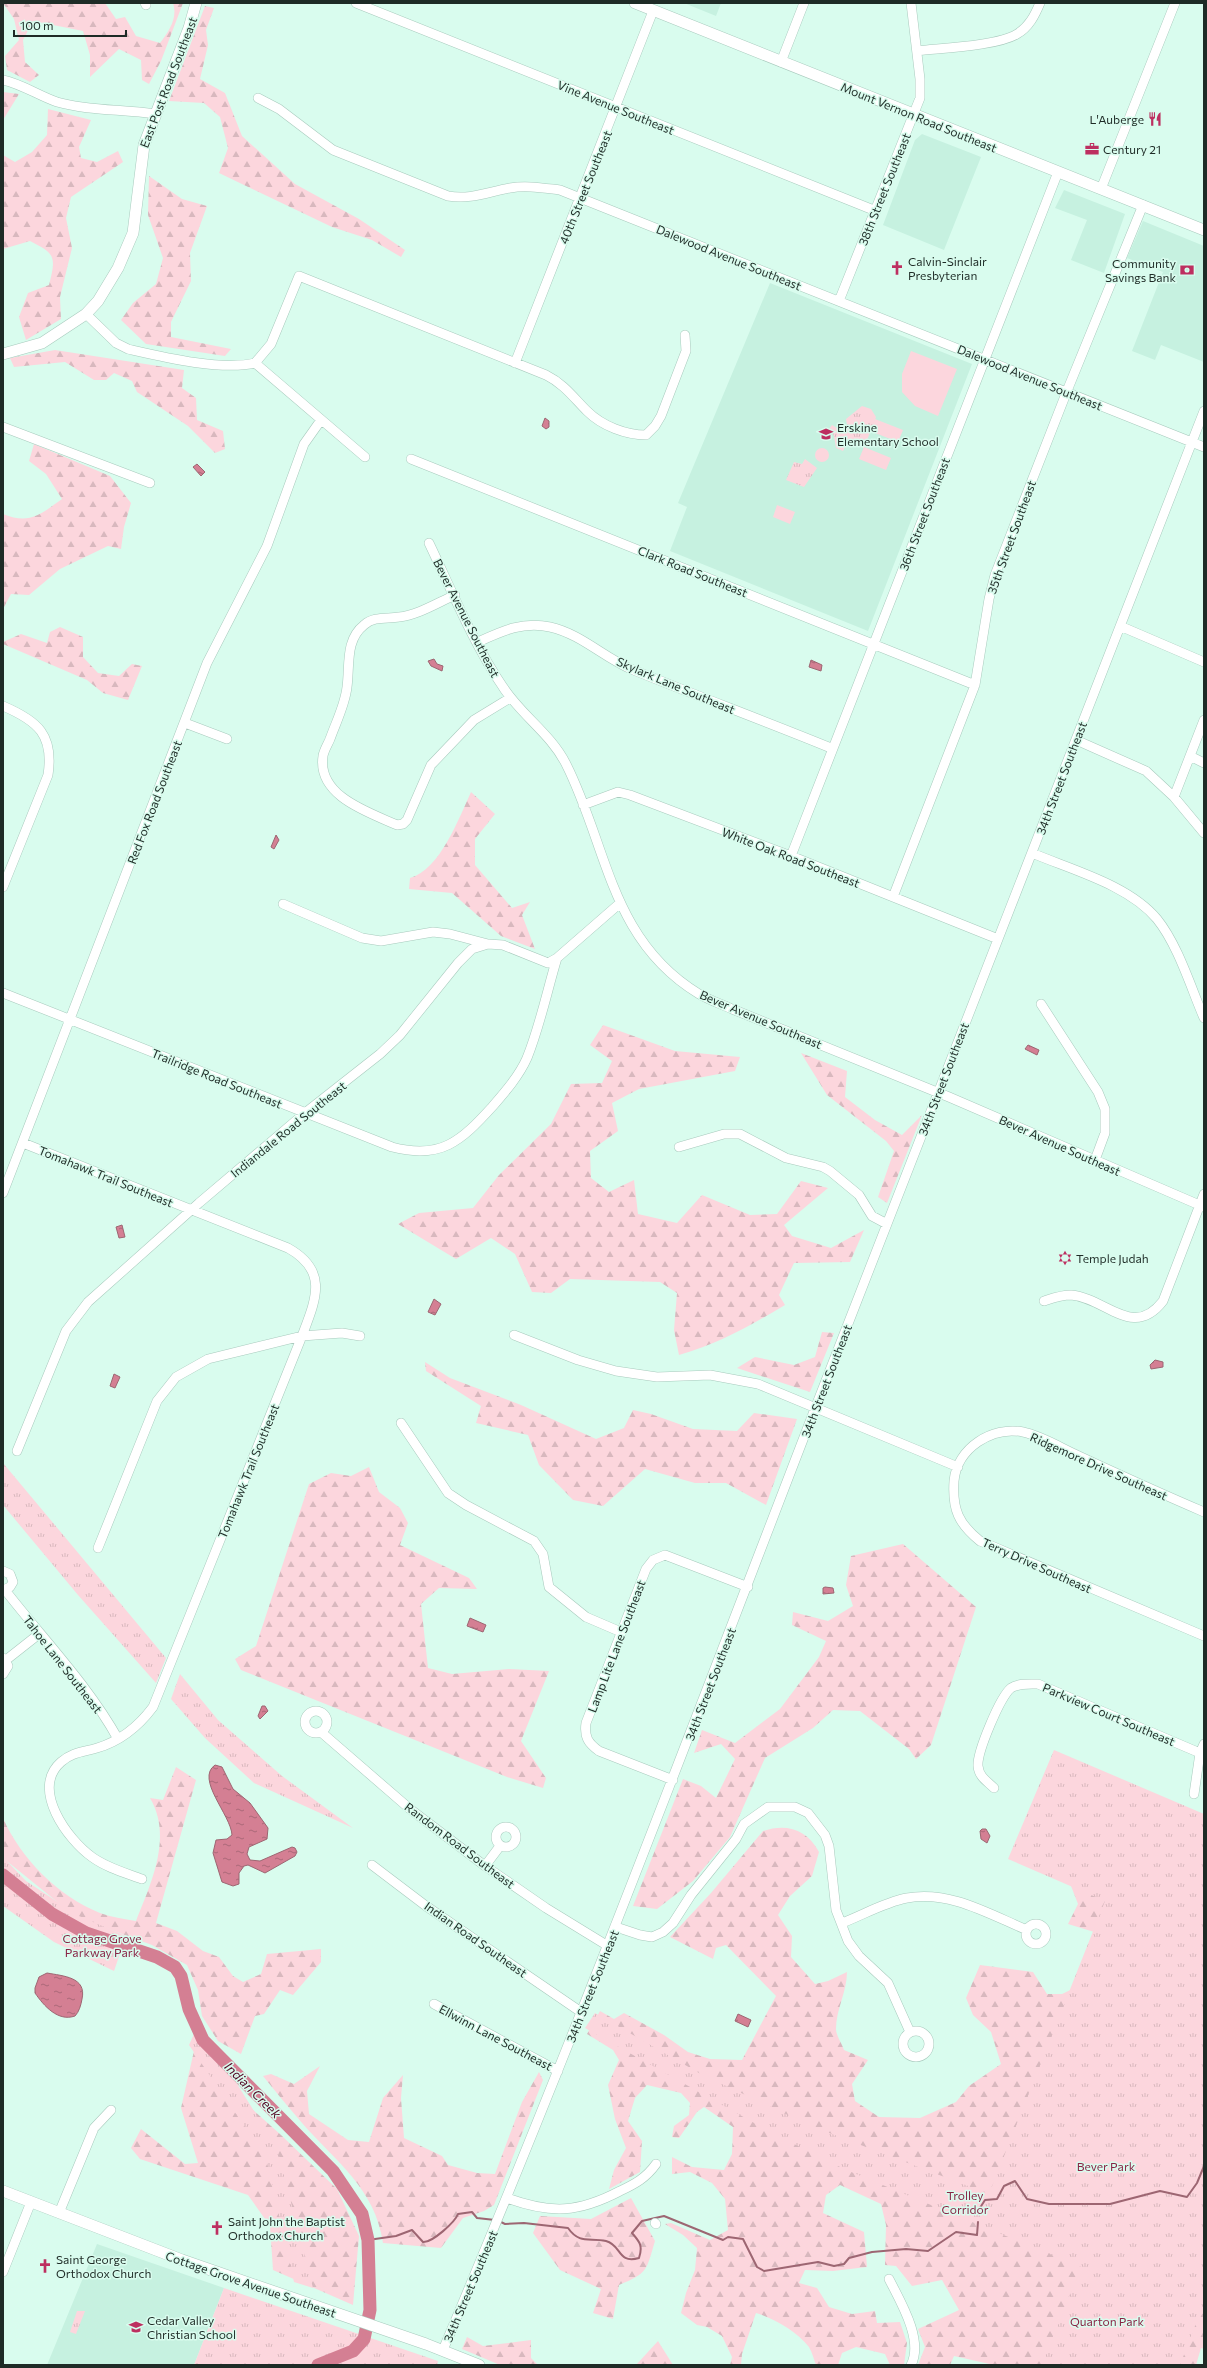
<svg xmlns="http://www.w3.org/2000/svg" width="1207" height="2368" font-family="Commissioner,sans-serif">
<defs>
<pattern id="forest-firs" width="22" height="20" patternUnits="userSpaceOnUse"><rect width="22" height="20" fill="#fcd6dd"/><path d="M5 1l3.5 6h-7zM16 11l3.5 6h-7z" fill="#d8b8be"/></pattern>
<pattern id="park-tufts" width="24" height="20" patternUnits="userSpaceOnUse"><rect width="24" height="20" fill="#fcd6dd"/><path d="M3 7l-1-3M5 7V3M7 7l1-3M15 17l-1-3M17 17v-4M19 17l1-3" fill="none" stroke="#d8b8be"/></pattern>
<pattern id="water-ripples" width="26" height="14" patternUnits="userSpaceOnUse"><rect width="26" height="14" fill="#d47f93"/><path d="M2 4q2-2 4 0t4 0M15 11q2-2 4 0t4 0" fill="none" stroke="#ab6878"/></pattern>
</defs>
<rect width="100%" height="100%" fill="#d9fcee"/>
<path fill="#c6f1e0" d="M684,3H721L716,16Z
M922,134L981,157L944,250L883,225L915,140Z
M1064,190L1125,214L1104,273L1071,260L1087,220L1055,208Z
M1143,221L1204,246V362L1161,345L1155,360L1132,351L1163,272L1127,258Z
M770,283L972,364L868,631L670,551L687,507L678,503Z
M97,2244L224,2288L194,2365H47Z"/>
<path fill="#fcd6dd" d="M911,351L957,369L938,416L915,406L902,392V374Z
M875,419L903,430L898,442L870,431Z
M864,447L891,458L886,470L859,459Z
M777,505L795,512L790,524L773,517Z"/>
<path fill="url(#forest-firs)" d="M3,3H105L116,19L125,17L136,36L160,43C169,31 178,18 173,3H183L161,61L149,84L142,80L141,60L119,49L90,77V55L83,31L33,21L23,40L25,62L39,75L30,82L7,70L5,56L19,40L14,19Z
M205,6L214,8L206,30L208,45L200,79L225,93L242,136L295,184L359,219L405,250L401,257L372,240L332,227L219,173L228,148L220,117L204,103L169,101Z
M3,92L19,94L3,120Z
M48,109L91,120L79,147L81,158L97,162L118,151L123,162L71,197L66,218L72,248L60,297L61,319L26,340L19,317L28,293L49,285C56,257 56,254 30,241L3,249V155L15,162L32,152L47,135Z
M149,176L182,199L207,206L190,253L191,281L171,322V337L231,349L225,356L146,344L121,320L133,303L156,284L163,258L148,215Z
M55,350L184,370L182,388L196,398L197,420L223,431L225,449L215,453L188,426L137,392L132,381L114,373L106,380H94L65,362L14,367L10,358Z
M34,444L110,476L131,503L124,527L121,549L108,546L60,569L29,595L11,594L3,609V514C30,525 41,514 62,499L46,474L29,461Z
M60,627L83,637V657L98,673L119,676L132,664L142,666L128,700L103,693L87,680L3,644V642L21,634L47,643L50,632Z
M471,792L495,814L475,839V865L512,908L530,902L522,915L535,949L501,936L452,893L409,889L410,878C440,870 459,818 471,792Z
M603,1025L675,1051L740,1057L735,1071L639,1089L612,1103L618,1131L590,1151L591,1178L609,1192L634,1180L638,1214L677,1223L702,1195L750,1215L777,1214L801,1181L828,1188L784,1225L792,1236L831,1248L864,1230L850,1262L794,1263L779,1295L785,1305C748,1327 720,1343 679,1355L674,1330L677,1293L660,1282L570,1279L551,1293L532,1292L515,1254L491,1238L456,1259L398,1224L419,1213L473,1208L499,1175L551,1124L571,1084L602,1083L612,1061L590,1045Z
M801,1053L847,1071L845,1097L875,1120L902,1135L922,1115L887,1203L878,1197L894,1151L886,1141L827,1095Z
M822,1332L834,1333L810,1392L737,1368L755,1357L794,1365L815,1357Z
M425,1362L450,1378L521,1405L596,1439L624,1428L633,1410L651,1414L693,1429L737,1431L754,1413L797,1419L766,1505L726,1483H695L645,1469L603,1506L573,1500L539,1465L528,1435L476,1423L481,1406L426,1371Z
M369,1467L379,1492L400,1508L408,1523L400,1545L469,1578L477,1589L439,1588L421,1604L428,1668L452,1674L509,1669L549,1671L521,1741L546,1778L543,1788L507,1777L241,1670L235,1659L256,1646L309,1484L331,1473L351,1476Z
M903,1544L976,1607L931,1745L916,1759L909,1749L860,1711L833,1710L813,1728L765,1758L730,1837L693,1881L657,1909L633,1906L683,1779L701,1786L716,1798L735,1759L721,1744L694,1753L702,1730L735,1743L780,1709L819,1657L826,1641L792,1625L793,1612L828,1621L853,1606L846,1585L851,1556Z
M1058,1756L1204,2146V2349L1201,2348L1196,2365H994L954,2356L950,2365H918L925,2347L918,2329L959,2310L942,2280L912,2286L896,2266L885,2265L886,2225L881,2204L840,2185L826,2195L823,2213L864,2232L867,2267L833,2271L805,2270L799,2283L817,2288L829,2307L852,2314L875,2311L877,2323L900,2322L907,2343L904,2365H890L885,2354L856,2347L842,2353L838,2365H816C814,2360 812,2352 809,2347C796,2331 775,2319 756,2313L742,2354L741,2365H730L732,2357L722,2336L707,2327L697,2325L681,2313L686,2293L695,2270L697,2248L683,2235L665,2224L671,2223L710,2240L728,2230L725,2199L712,2183L690,2172L672,2174V2157L692,2167L724,2170L732,2154L733,2127L704,2107L697,2112L679,2138L672,2137L674,2126L689,2115L690,2103L681,2093L647,2085L635,2098L628,2121L642,2141L640,2172L609,2189L614,2170L626,2148L615,2119L608,2085L619,2060L613,2050L587,2034L600,2011L614,2019L624,2013L664,2035L688,2052L710,2059L742,2060L776,1996L726,1945L716,1948L713,1959L670,1937L711,1893L763,1831C786,1823 807,1829 819,1852L812,1876L790,1896L778,1915L792,1936L791,1957L815,1984L828,1981L847,1972C847,1992 836,2009 836,2029C836,2035 842,2044 844,2050L868,2060L852,2084L855,2101L879,2117L920,2118L956,2102L969,2086L1001,2064L991,2032L973,2015L966,1998L980,1965L1033,1972L1047,1994H1062L1087,1982L1104,1935L1068,1924L1078,1904L1066,1873Z
M176,1767L196,1780L156,1923L177,1931L203,1951L219,1957L233,1976L243,1982L261,1974L267,1954L321,1949V1962L293,1995L280,1990L264,2014L255,2016L241,2054L218,2041L202,2016L198,1990L187,1965L152,1945L76,1917L3,1858V1818C21,1859 58,1896 100,1913C111,1917 124,1919 136,1921C151,1883 173,1837 150,1798L163,1800Z
M196,2042L230,2089L281,2135L337,2189L359,2236L353,2305L273,2270L270,2226L248,2195L140,2159L131,2148L141,2129L185,2164L198,2163L181,2108Z
M320,2066L307,2091L309,2114L348,2140L369,2142L383,2098L403,2075L401,2098L404,2138L442,2156L448,2165L477,2173L495,2174L522,2102L539,2072L543,2080L494,2205L484,2211L463,2218L441,2248L383,2243C375,2188 336,2162 302,2123C289,2108 276,2092 263,2076L271,2074L294,2084Z
M631,2198L655,2241C646,2271 648,2273 619,2285L613,2319L593,2313L601,2289L560,2270L533,2233L540,2216L591,2219Z
M467,2337L483,2346L531,2340V2358L538,2365H500L462,2349Z
M658,2341L673,2365H636Z"/>
<path fill="url(#park-tufts)" d="M862,406L871,409L876,417L864,448L848,441L843,451L836,448L834,436L829,429L832,425L840,430L847,425L846,419Z
M815 455a7 7 0 1 1 14 0a7 7 0 1 1-14 0Z
M805,459L817,468L804,487L786,480L794,462L802,464Z
M3,1463L166,1658L156,1683L78,1595L3,1505Z
M180,1674L218,1720L282,1776L353,1828L254,1783L205,1738L171,1699Z
M1054,1750L1204,1814V2314L1200,2313L1180,2365H1045L1044,2359L1081,2267L844,2169L774,2134L585,2028L595,2013L699,2073L811,2126L989,2194L1105,1901L1008,1859Z
M3,1857L26,1881L79,1916L126,1936L114,1971L54,1942L3,1906Z
M199,2023L277,2148L313,2288L294,2282L266,2158L189,2045Z
M224,2288L438,2361L437,2365H194Z
M77,2311H85L76,2334L70,2332Z"/>
<path fill="url(#water-ripples)" stroke="#9d6672" d="M545,418L549,421V427L546,429L542,426Z
M197,464L205,472L201,476L193,467Z
M434,659L437,664L443,666L442,671L431,666L428,661Z
M811,660L822,665L821,671L809,667Z
M276,835L279,840L274,849L271,847Z
M1028,1045L1039,1050L1037,1055L1025,1049Z
M122,1225L125,1237L119,1238L116,1227Z
M434,1299L441,1304L435,1315L428,1312Z
M1155,1360L1163,1362V1367L1151,1369L1150,1365Z
M114,1374L120,1377L115,1388L110,1386Z
M825,1587L833,1588L834,1593L823,1594V1588Z
M470,1618L486,1625L483,1632L467,1626Z
M262,1706H265L268,1711L260,1719L258,1716Z
M215,1765L222,1767L233,1789L250,1803L268,1828L267,1839L249,1847L247,1854L250,1860L260,1861L292,1847L295,1848L297,1852L295,1856L265,1873L248,1865L244,1866L239,1873V1884L233,1886L222,1882L213,1853L216,1840L227,1839L232,1835C231,1815 195,1779 215,1765Z
M982,1829H986L990,1836L987,1843L981,1839L980,1831Z
M47,1973C63,1976 87,1977 82,1999C81,2005 79,2012 75,2016C58,2022 44,2006 35,1993V1988L39,1977Z
M738,2014L751,2020L748,2027L735,2021Z"/>
<g fill="none" stroke-linecap="round" stroke-linejoin="round">
<path stroke="#9d6672" stroke-width="2" d="M978,2211L985,2200L997,2199L1004,2186L1015,2181L1027,2199L1049,2204H1110L1160,2191L1187,2197L1197,2183L1204,2166
M499,2221L505,2224L524,2223L568,2228C580,2245 590,2237 606,2241C622,2245 617,2264 639,2258C643,2246 640,2242 632,2233L642,2221L664,2216L723,2240L728,2237L743,2239L757,2267L764,2271L818,2262L834,2266L844,2264L849,2258L872,2252L906,2249L928,2251L956,2232L977,2235L978,2222
M368,2240L396,2236L412,2230L423,2242C432,2243 455,2222 458,2214L472,2212L477,2218L495,2220"/>
<path stroke="#d47f93" stroke-width="13" d="M3,1875L52,1914L86,1933L157,1957L175,1967L181,1976L189,2009L203,2040L333,2171L362,2214L368,2240L370,2310L364,2339L353,2351L318,2365"/>
<defs>
<path id="minor" d="M145,3L146,5
M356,3L876,211
M917,51C942,48 997,46 1017,34C1029,27 1035,15 1040,3
M781,62L804,3
M3,80C22,84 39,96 57,102C89,111 123,109 155,114
M258,98L279,109L333,150L448,196C470,200 488,192 510,188C526,185 543,188 560,190L1204,447
M1101,189L1175,3
M839,301L920,98V79L911,3
M86,314L116,343L128,349C163,357 221,371 255,363
M255,363L271,344L299,276L546,375C564,384 573,397 587,411C602,426 626,435 646,435L655,426L661,416L686,351L685,335
M255,363L365,457
M515,363L653,11
M3,427L150,483
M411,459L975,685
M429,543C451,589 474,645 503,687C521,715 551,734 566,764C608,847 610,940 699,994C709,1000 721,1004 732,1009L949,1097L1204,1207
M455,595C437,603 418,615 399,617C387,619 374,616 364,625C345,640 350,665 347,687C345,705 336,722 330,739C328,744 324,750 323,756C317,796 368,812 397,825L403,824L407,820L431,765L474,720L510,698
M1120,626L1204,662
M478,642C502,631 523,621 550,627C581,634 603,657 631,669C697,696 765,721 831,748
M3,706C38,721 54,735 48,775L3,887
M185,723L227,739
M1076,740L1146,771L1174,797L1204,833
M1190,756L1204,763
M1174,797L1204,720
M583,805L618,792L630,795L791,856L998,939
M1032,853C1072,870 1129,885 1157,919C1178,945 1191,988 1204,1018
M791,856L1058,172
M893,897L975,685L989,599L995,575L1067,391L1143,205
M283,904L362,938L381,941L433,932L450,934L488,944
M3,993L392,1147C441,1160 461,1141 492,1107C505,1092 519,1076 527,1058C540,1026 547,991 557,958
M1041,1004L1098,1092L1105,1109V1133L1095,1160
M23,1143L288,1248C329,1271 316,1299 302,1336L153,1707C138,1727 121,1741 97,1748C84,1752 72,1752 61,1762C30,1789 68,1840 92,1857C107,1868 126,1873 142,1879
M679,1147L724,1134H740L786,1158L823,1167L830,1171L859,1195L872,1216L887,1224
M3,1193L207,663L267,546L304,444L321,420
M1044,1301C1053,1298 1061,1295 1071,1295C1106,1298 1133,1340 1163,1301L1204,1194
M514,1335L578,1360L616,1371L657,1377L710,1375L758,1384L958,1467
M401,1423L448,1493L466,1505L534,1541L543,1554L549,1587L586,1617L621,1632
M17,1451L66,1331L88,1302L199,1203L305,1113L380,1054L400,1035L458,963L472,949L488,944L503,945L548,963L557,958L619,904
M1204,1512C1162,1494 1120,1475 1079,1456C1061,1448 1042,1436 1023,1432C992,1426 957,1448 954,1481C952,1510 959,1524 980,1541L1204,1636
M98,1548L157,1401L176,1377L208,1359L302,1336L342,1333L360,1336
M3,1571L10,1574L13,1582L10,1587L3,1590
M5,1590C43,1639 88,1685 118,1739
M3,1658L8,1666L3,1674
M6,1660L39,1634
M305 1722a11 11 0 1 1 22 0a11 11 0 1 1-22 0Z
M321,1732L410,1809L485,1866L546,1908L608,1946
M673,1780L599,1751C588,1743 584,1737 586,1723L646,1569L653,1560L665,1555L748,1587
M994,1788C987,1781 979,1777 978,1766C977,1752 1000,1697 1011,1688C1019,1683 1029,1684 1038,1684L1200,1753
M1194,1794L1200,1753L1204,1744
M496 1837a10 10 0 1 1 20 0a10 10 0 1 1-20 0Z
M372,1865L426,1906L581,2012
M485,1866L500,1846
M842,1923C863,1915 885,1902 907,1898C949,1890 989,1914 1027,1930
M1026 1934a10 10 0 1 1 20 0a10 10 0 1 1-20 0Z
M616,1927L640,1935L652,1937L663,1932L673,1923L691,1895L736,1839L744,1824L768,1807H795L808,1813L825,1835L829,1846L836,1910L848,1941L859,1956L888,1983L910,2032
M434,2004L558,2071
M903 2044a13 13 0 1 1 26 0a13 13 0 1 1-26 0Z
M507,2198C551,2214 578,2213 620,2191C635,2184 646,2178 656,2164
M59,2213L94,2128L111,2110
M655,2223L656,2224
M3,2272L31,2202
M889,2279C900,2301 924,2340 911,2365
M443,2350C575,2038 694,1722 816,1406C944,1074 1075,743 1204,411"/>
<path id="major" d="M635,3L1204,230
M3,354L42,343L86,314L98,301L118,268L133,233L144,145L189,28L196,3
M3,2191L182,2260L426,2344L479,2365"/>
</defs>
<use href="#minor" stroke="#a8cabd" stroke-width="10"/>
<use href="#major" stroke="#a8cabd" stroke-width="12"/>
<use href="#minor" stroke="#fff" stroke-width="9"/>
<use href="#major" stroke="#fff" stroke-width="11"/>
</g>
<defs>
<symbol id="restaurant-bare" viewBox="-9 -9 18 18"><path d="M-5-6h1v4h1v-4h1v4h1v-4h1v5L-1.5 .5V6h-2V.5L-5-1ZM5-6V6H3V1.5H1.5Q1.5-4 5-6Z" fill="#bd2f60" stroke="#d9fcee" stroke-width="2.5" paint-order="stroke"/></symbol>
<symbol id="office-bare" viewBox="-9 -9 18 18"><path d="M-6-3h4V-5.5h4V-3h4V5H-6ZM-1-4.5V-3h2v-1.5ZM-6 0V1H6V0Z" fill="#bd2f60" stroke="#d9fcee" stroke-width="2.5" paint-order="stroke"/></symbol>
<symbol id="church-bare" viewBox="-9 -9 18 18"><path d="M-1.2-6h2.4v3.5h3.3v2.4h-3.3V6h-2.4V-.1h-3.3v-2.4h3.3Z" fill="#bd2f60" stroke="#d9fcee" stroke-width="2.5" paint-order="stroke"/></symbol>
<symbol id="bank-bare" viewBox="-9 -9 18 18"><path d="M-6-4H6V4H-6ZM0-2.3a2.3 2.3 0 1 0 0 4.6a2.3 2.3 0 1 0 0-4.6Z" fill="#bd2f60" stroke="#d9fcee" stroke-width="2.5" paint-order="stroke"/></symbol>
<symbol id="school-bare" viewBox="-9 -9 18 18"><path d="M0-5L7-2L0 1L-7-2ZM-4 1L0 2.5L4 1V4Q0 6-4 4Z" fill="#bd2f60" stroke="#d9fcee" stroke-width="2.5" paint-order="stroke"/></symbol>
<symbol id="synagogue-bare" viewBox="-9 -9 18 18"><path d="M0-6.5L5.6 3.2H-5.6ZM0 6.5L5.6-3.2H-5.6Z" fill="#bd2f60" stroke="#d9fcee" stroke-width="2.5" paint-order="stroke"/></symbol>
</defs>
<g fill-rule="evenodd">
<use href="#restaurant-bare" x="1145" y="109" width="20" height="20"/>
<use href="#office-bare" x="1082" y="139" width="20" height="20"/>
<use href="#church-bare" x="887" y="258" width="20" height="20"/>
<use href="#bank-bare" x="1177" y="260" width="20" height="20"/>
<use href="#school-bare" x="816" y="424" width="20" height="20"/>
<use href="#synagogue-bare" x="1055" y="1248" width="20" height="20"/>
<use href="#church-bare" x="207" y="2218" width="20" height="20"/>
<use href="#church-bare" x="35" y="2256" width="20" height="20"/>
<use href="#school-bare" x="126" y="2317" width="20" height="20"/>
</g>
<g text-anchor="middle" dominant-baseline="central" stroke-width="3" stroke-linejoin="round" paint-order="stroke">
<g font-size="12" fill="#1e2b26" stroke="#d9fcee">
<text transform="translate(168 82) rotate(-69)">East Post Road Southeast</text>
<text transform="translate(616 107) rotate(22)">Vine Avenue Southeast</text>
<text transform="translate(919 117) rotate(22)">Mount Vernon Road Southeast</text>
<text transform="translate(585 187) rotate(-68)">40th Street Southeast</text>
<text transform="translate(884 189) rotate(-68)">38th Street Southeast</text>
<text transform="translate(729 257) rotate(22)">Dalewood Avenue Southeast</text>
<text transform="translate(1030 377) rotate(22)">Dalewood Avenue Southeast</text>
<text transform="translate(924 514) rotate(-69)">36th Street Southeast</text>
<text transform="translate(1011 537) rotate(-70)">35th Street Southeast</text>
<text transform="translate(693 571) rotate(22)">Clark Road Southeast</text>
<text transform="translate(467 618) rotate(63)">Bever Avenue Southeast</text>
<text transform="translate(676 685) rotate(23)">Skylark Lane Southeast</text>
<text transform="translate(1061 778) rotate(-69)">34th Street Southeast</text>
<text transform="translate(154 802) rotate(-69)">Red Fox Road Southeast</text>
<text transform="translate(791 857) rotate(21)">White Oak Road Southeast</text>
<text transform="translate(761 1019) rotate(23)">Bever Avenue Southeast</text>
<text transform="translate(217 1078) rotate(22)">Trailridge Road Southeast</text>
<text transform="translate(943 1079) rotate(-69)">34th Street Southeast</text>
<text transform="translate(288 1129) rotate(-39)">Indiandale Road Southeast</text>
<text transform="translate(1060 1145) rotate(24)">Bever Avenue Southeast</text>
<text transform="translate(106 1176) rotate(22)">Tomahawk Trail Southeast</text>
<text transform="translate(826 1381) rotate(-69)">34th Street Southeast</text>
<text transform="translate(1099 1466) rotate(24)">Ridgemore Drive Southeast</text>
<text transform="translate(248 1471) rotate(-68)">Tomahawk Trail Southeast</text>
<text transform="translate(1037 1565) rotate(24)">Terry Drive Southeast</text>
<text transform="translate(616 1646) rotate(-69)">Lamp Lite Lane Southeast</text>
<text transform="translate(63 1664) rotate(52)">Tahoe Lane Southeast</text>
<text transform="translate(710 1684) rotate(-69)">34th Street Southeast</text>
<text transform="translate(1109 1714) rotate(23)">Parkview Court Southeast</text>
<text transform="translate(460 1845) rotate(37)">Random Road Southeast</text>
<text transform="translate(476 1939) rotate(35)">Indian Road Southeast</text>
<text transform="translate(592 1986) rotate(-68)">34th Street Southeast</text>
<text transform="translate(496 2037) rotate(28)">Ellwinn Lane Southeast</text>
<text transform="translate(251 2284) rotate(19)">Cottage Grove Avenue Southeast</text>
<text transform="translate(470 2286) rotate(-67)">34th Street Southeast</text>
</g>
<g font-size="12" fill="#1e2b26" stroke="#d9fcee" text-anchor="start">
<text x="1144" y="119" text-anchor="end">L'Auberge</text>
<text x="1103" y="149">Century 21</text>
<text x="908" y="261">Calvin-Sinclair<tspan x="908" dy="14">Presbyterian</tspan></text>
<text x="1176" y="263" text-anchor="end">Community<tspan x="1176" dy="14">Savings Bank</tspan></text>
<text x="837" y="427">Erskine<tspan x="837" dy="14">Elementary School</tspan></text>
<text x="1076" y="1258">Temple Judah</text>
<text x="228" y="2221">Saint John the Baptist<tspan x="228" dy="14">Orthodox Church</tspan></text>
<text x="56" y="2259">Saint George<tspan x="56" dy="14">Orthodox Church</tspan></text>
<text x="147" y="2320">Cedar Valley<tspan x="147" dy="14">Christian School</tspan></text>
</g>
<g font-size="12" fill="#892445" stroke="#d9fcee">
<text x="102" y="1938">Cottage Grove<tspan x="102" dy="14">Parkway Park</tspan></text>
<text x="1106" y="2166">Bever Park</text>
<text x="965" y="2195">Trolley<tspan x="965" dy="14">Corridor</tspan></text>
<text x="1107" y="2321">Quarton Park</text>
</g>
<g font-size="13" font-style="italic" fill="#550725" stroke="#d9fcee">
<text transform="translate(253 2090) rotate(45)">Indian Creek</text>
</g>
</g>
<rect width="1207" height="2368" fill="none" stroke="#1e2b26" stroke-width="8"/>
<path d="M14 30v6h112v-6" fill="none" stroke="#1e2b26" stroke-width="2"/>
<text x="20" y="30" font-size="12" fill="#1e2b26" stroke="#d9fcee" stroke-width="3" paint-order="stroke">100 m</text>
</svg>
